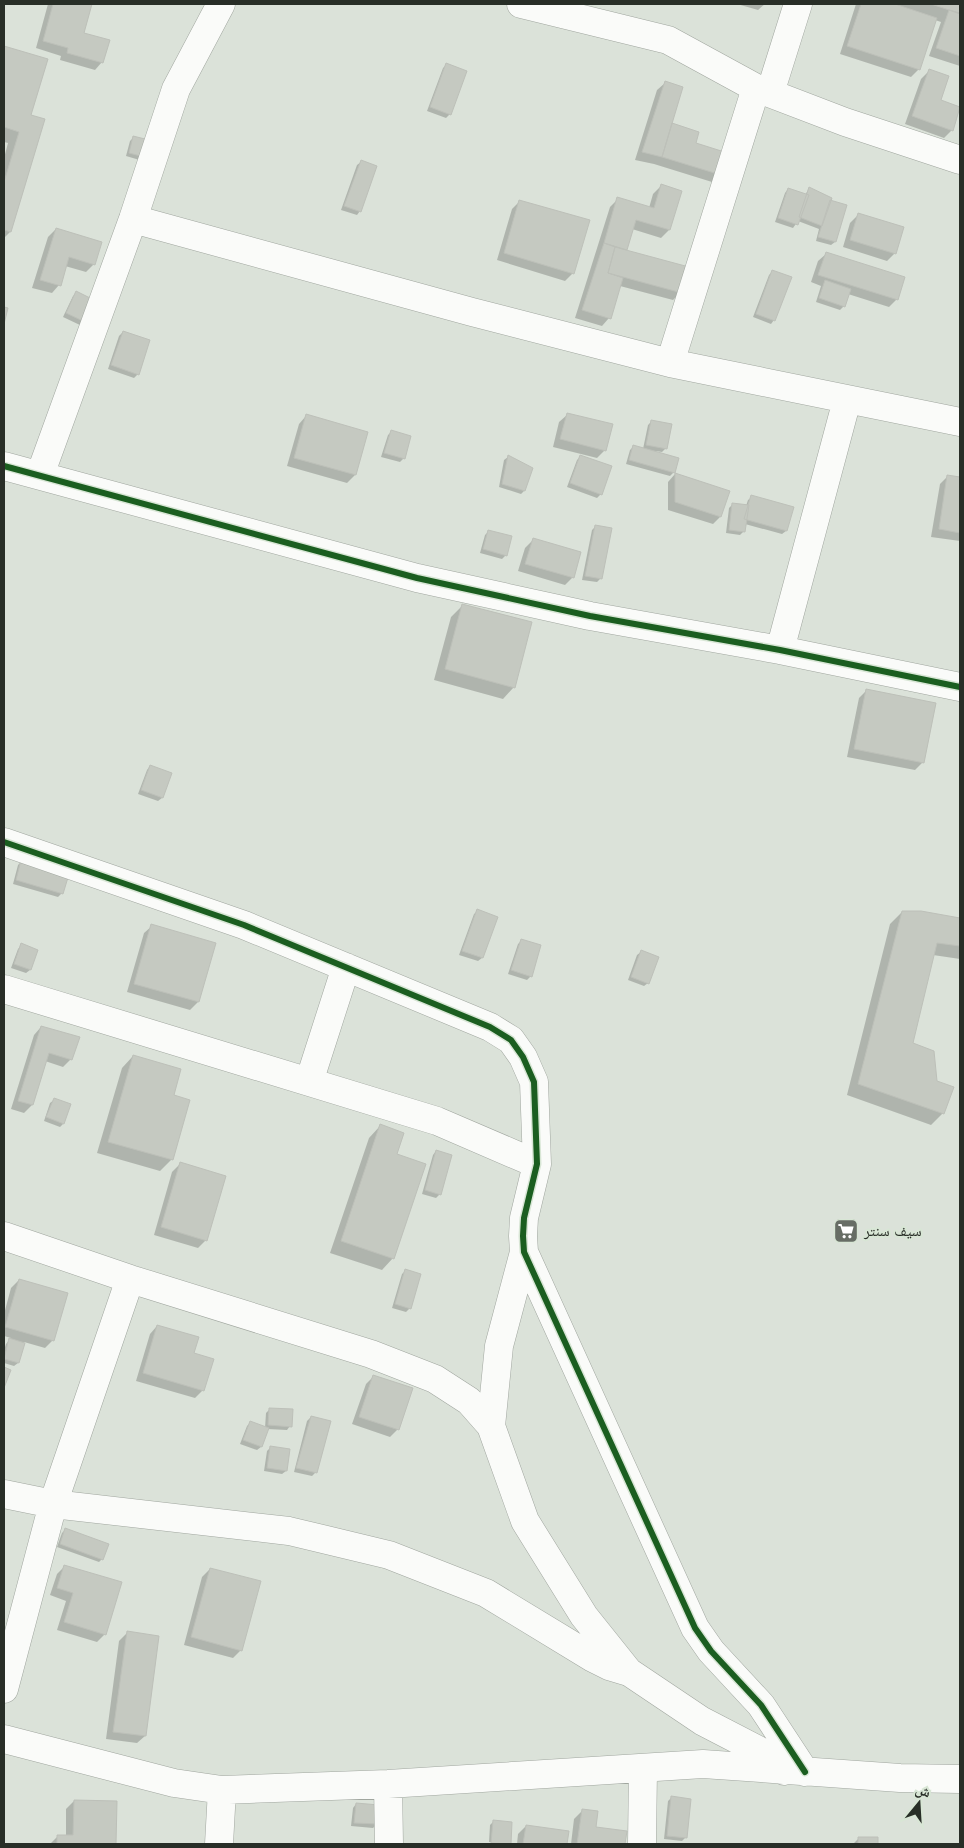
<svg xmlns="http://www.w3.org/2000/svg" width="964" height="1848" font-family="Jost,'Noto Naskh Arabic',sans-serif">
<rect width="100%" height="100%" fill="#dbe2d9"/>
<path fill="#0003" d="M48,4H91L83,34L102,62L95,70L60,60L61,56L36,48Z
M737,4H765L758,10Z
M856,4H960V66L929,56L941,22L935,20L919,69L911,77L840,54Z
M4,47L47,60L30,116L10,232L4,238V158L8,143L4,142Z
M446,65L450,114L446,118L427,111L443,68Z
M929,71L939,100L960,108L952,130L944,138L905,124L921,79Z
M665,83L671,124L694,144L732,156L712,182L654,164L635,160L657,90Z
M134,137L143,161L126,156L130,141Z
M361,162L360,211L357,215L341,210L357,165Z
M661,186L680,192L669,230L661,238L632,229L625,251L681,292L673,300L620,286L609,318L602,326L575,318L610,207L618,199L649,208L653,194Z
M788,189L805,195L809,189L830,201L846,206L835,242L831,245L816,241L819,229L798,221L793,228L775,222L785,193Z
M520,201L573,273L565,281L497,260L512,209Z
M858,215L895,253L887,261L843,247L850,223Z
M56,229L94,264L86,272L65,266L59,285L52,293L32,288L48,237Z
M826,254L897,299L889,307L848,294L844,306L840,310L816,302L821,286L811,282L818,261Z
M773,271L774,320L771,324L753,317L769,275Z
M77,293L96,302L82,326L63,317L73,296Z
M123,332L138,374L134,378L108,369L119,336Z
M567,415L605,450L597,458L553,447L559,422Z
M306,416L355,475L347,483L287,466L299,424Z
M651,422L666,448L662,452L656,451V453L674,472L670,476L626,464L630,450L634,446L643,449L648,425Z
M391,432L404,458L400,462L381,457L388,435Z
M508,457L524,491L521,494L499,487L504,460Z
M580,457L601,494L597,498L567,487L577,460Z
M675,474L720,517L713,524L668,510V482Z
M948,476L960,478V541L931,537L940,484Z
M752,497L786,531L782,534L745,524L744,531L740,535L726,533L729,508L733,504L746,506L748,500Z
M595,527L610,529L600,579L597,582L582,580L592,530Z
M489,531L506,555L502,559L480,553L485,535Z
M533,540L573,577L565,585L518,571L525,548Z
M463,605L514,687L503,699L434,680L451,617Z
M867,690L923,762L915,770L847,757L859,698Z
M150,766L170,774L162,798L158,801L138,794L147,770Z
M22,861L62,893L58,897L13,884L18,865Z
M478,911L496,918L482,958L478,961L459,955L474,914Z
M902,912H921L960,919V959L933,955L912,1044L936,1082L943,1113L931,1125L847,1095L890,924Z
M152,926L198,1002L190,1010L127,992L144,933Z
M521,941L531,976L527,980L508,974L518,944Z
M22,945L37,950L30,970L26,973L11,968L18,949Z
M641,952L648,983L644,986L628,980L637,955Z
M41,1027L71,1059L63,1067L45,1061L32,1105L24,1113L11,1109L34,1035Z
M133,1056L172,1096V1159L160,1171L97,1153L122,1068Z
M54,1100L63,1124L60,1127L44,1121L50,1103Z
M380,1126L395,1154L393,1258L382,1270L330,1253L369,1138Z
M436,1151L440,1194L436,1198L422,1194L433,1155Z
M180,1164L206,1240L198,1248L154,1235L172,1172Z
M405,1271L410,1308L406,1312L392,1308L402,1274Z
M19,1280L53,1340L45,1348L24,1342L18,1363L14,1366L4,1363V1350L6,1344L11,1338L4,1336V1314L11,1288Z
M157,1326L192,1354L203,1390L195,1398L136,1381L150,1334Z
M374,1376L398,1429L390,1437L352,1424L366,1384Z
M270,1409L290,1426L287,1430L267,1429L261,1447L257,1450L240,1444L247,1426L251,1422L265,1428L266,1413Z
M311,1417L329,1422L315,1473L312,1476L294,1472L307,1421Z
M271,1447L286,1471L282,1474L264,1471L267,1451Z
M66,1529L102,1559L99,1562L57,1547L62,1533Z
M65,1566L105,1634L97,1642L57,1630L66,1601L50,1595L57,1574Z
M210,1569L241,1650L233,1658L184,1645L202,1577Z
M127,1633L145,1736L137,1743L106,1739L119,1641Z
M671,1798L686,1837L682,1841L664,1839L668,1801Z
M74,1801L115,1802L114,1844H50L58,1836H66V1809Z
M356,1804L377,1824L373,1828L351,1826L353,1808Z
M582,1811L594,1828L626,1833L624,1844H571L574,1819Z
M494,1821L511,1823L510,1844L489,1842L490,1825Z
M526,1826L568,1832L566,1844H517L518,1834Z
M859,1838L877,1839V1844H853Z"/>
<path fill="#c5c9c1" stroke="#bdc0b9" d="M53,4H92L84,33L110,40L103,63L67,53L68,48L43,41Z
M861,4H895L937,18L920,70L847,46Z
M931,4H960V13L949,10Z
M949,10L960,14V56L936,48Z
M4,46L48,59L31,115L45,119L11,232L4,230V182L19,132L4,127Z
M446,63L467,71L451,115L430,107Z
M929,69L949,76L941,100L960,107L953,131L912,116Z
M665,81L683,87L662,157L642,152Z
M672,123L699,132L696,143L734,155L721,175L662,157Z
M133,136L153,141L148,158L129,153Z
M361,160L377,166L361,212L344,206Z
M661,184L682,191L670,230L636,220L627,250L604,243L617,197L654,208Z
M809,187L832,198L822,226L799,217Z
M788,188L809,195L798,225L778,218Z
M519,200L590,220L574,274L504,253Z
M830,200L847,205L836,242L818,237Z
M858,213L904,227L896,254L850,240Z
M56,228L102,242L95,265L69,257L61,286L40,280Z
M604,243L615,247L608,273L623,278L611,319L582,310Z
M615,247L689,267L682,293L608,273Z
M826,252L905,277L898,300L818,275Z
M772,270L792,277L775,321L756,314Z
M825,280L851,289L845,307L819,298Z
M76,291L98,302L87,323L66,313Z
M4,307L8,308L4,324Z
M123,331L150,340L139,375L111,365Z
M567,413L613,424L606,451L560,439Z
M306,414L368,432L356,475L294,458Z
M651,420L672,424L667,449L646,445Z
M391,430L411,436L405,459L384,453Z
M633,445L679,458L675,473L629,460Z
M508,455L533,468L525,491L502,484Z
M580,455L612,466L602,495L570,483Z
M675,473L730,491L721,517L675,502Z
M947,475L960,477V533L939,529Z
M751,495L794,507L787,531L744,519Z
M732,503L749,505L745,532L729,530Z
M595,525L612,528L602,579L585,576Z
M488,530L512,536L507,556L483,549Z
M533,538L581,552L574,578L525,564Z
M462,604L532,622L515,688L445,669Z
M866,689L936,703L924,763L854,749Z
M150,765L172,773L163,798L141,790Z
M21,860L69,874L63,894L16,880Z
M477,909L498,917L483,958L462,951Z
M902,911H921L960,918V946L937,943L913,1043L934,1051L937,1081L954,1087L944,1114L858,1084Z
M151,924L216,943L199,1002L134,984Z
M521,939L541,945L532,977L511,970Z
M21,943L38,950L31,970L14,964Z
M641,950L659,957L649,984L631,977Z
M41,1026L80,1037L72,1060L49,1053L33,1105L18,1101Z
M133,1055L181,1069L174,1095L190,1100L173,1160L108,1142Z
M54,1098L71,1104L64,1124L46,1117Z
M380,1124L404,1133L397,1154L426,1164L394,1259L341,1241Z
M436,1150L452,1155L441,1195L425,1190Z
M180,1162L226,1176L207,1241L161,1227Z
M405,1269L421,1274L411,1309L395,1304Z
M19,1279L68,1293L54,1341L5,1327Z
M157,1325L199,1337L194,1353L214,1359L204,1391L143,1373Z
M9,1338L25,1343L19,1363L4,1359Z
M4,1367L11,1370L4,1388Z
M373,1375L413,1388L399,1430L359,1417Z
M269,1408L293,1409L292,1427L268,1425Z
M311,1416L331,1421L317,1473L296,1468Z
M250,1421L269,1428L262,1447L243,1440Z
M270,1446L290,1449L287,1471L267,1468Z
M65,1528L109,1544L103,1560L60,1544Z
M64,1565L122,1582L106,1635L64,1622L73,1593L57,1588Z
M210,1568L261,1581L242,1651L191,1637Z
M127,1631L159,1636L146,1736L113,1732Z
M671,1796L691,1799L687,1838L667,1836Z
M74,1800L117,1801L116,1844H57V1835H73Z
M356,1803L379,1805L378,1824L354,1823Z
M582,1809L598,1811L596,1827L627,1831L625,1844H577Z
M493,1820L512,1822L511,1844L491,1843Z
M526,1825L569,1831L567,1844H523Z
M858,1837H878V1844H858Z"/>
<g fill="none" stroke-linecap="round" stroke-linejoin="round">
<defs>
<path id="minor" d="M521,4L668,40L756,88L845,122L960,160
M770,93L798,4
M133,219L472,312L670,363L960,422
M670,363L756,88
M4,466L417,578L590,616L780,650L960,687
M40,475L133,219L176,89L221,4
M780,650L847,400
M4,842L244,925L490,1027L511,1040L523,1057L534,1082L537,1164L524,1218L523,1236L524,1252L695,1628L711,1651L761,1705L805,1772
M4,989L437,1121L537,1164
M309,1082L346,967
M4,1236L130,1279L371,1354L435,1379L469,1401L491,1426L525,1521L584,1616L628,1671
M491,1426L499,1346L524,1252
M4,1494L53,1504L289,1531L389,1555L486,1593L593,1658L609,1666L629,1672L702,1721L758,1750L784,1771
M4,1689L53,1504L130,1279
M4,1739L174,1783L222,1790L388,1784L703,1764L900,1778L960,1779
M388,1784L389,1844
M219,1844L222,1790
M642,1844L643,1769"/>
</defs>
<use href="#minor" stroke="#a0a69f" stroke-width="29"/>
<use href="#minor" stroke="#fafbf9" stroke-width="28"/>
<defs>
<path id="cycleway" d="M4,466L417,578L590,616L780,650L960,687
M4,842L244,925L490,1027L511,1040L523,1057L534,1082L537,1164L524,1218L523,1236L524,1252L695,1628L711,1651L761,1705L805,1772"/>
</defs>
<use href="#cycleway" stroke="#d8e6d5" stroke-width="9"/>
<use href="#cycleway" stroke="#1b5e20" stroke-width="6"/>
</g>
<defs>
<symbol id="supermarket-square" viewBox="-11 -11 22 22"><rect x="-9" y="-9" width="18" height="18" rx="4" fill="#676d65" stroke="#d8e6d5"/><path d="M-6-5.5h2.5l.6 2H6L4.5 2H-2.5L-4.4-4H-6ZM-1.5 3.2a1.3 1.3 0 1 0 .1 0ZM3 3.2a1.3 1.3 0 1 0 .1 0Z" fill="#fff"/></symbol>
</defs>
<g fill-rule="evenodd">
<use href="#supermarket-square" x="832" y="1217" width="28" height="28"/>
</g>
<g text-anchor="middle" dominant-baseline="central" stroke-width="4" stroke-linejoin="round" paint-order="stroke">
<g font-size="15" fill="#282e27" stroke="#d8e6d5" text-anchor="start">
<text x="864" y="1231">سيف سنتر</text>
</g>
</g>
<rect width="964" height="1848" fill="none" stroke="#282e27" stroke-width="10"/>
<g transform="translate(919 1803) rotate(18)" stroke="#d8e6d5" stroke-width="4" paint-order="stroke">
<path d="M0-4L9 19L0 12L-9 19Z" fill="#282e27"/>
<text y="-8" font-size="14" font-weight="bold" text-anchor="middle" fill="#282e27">ش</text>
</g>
</svg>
